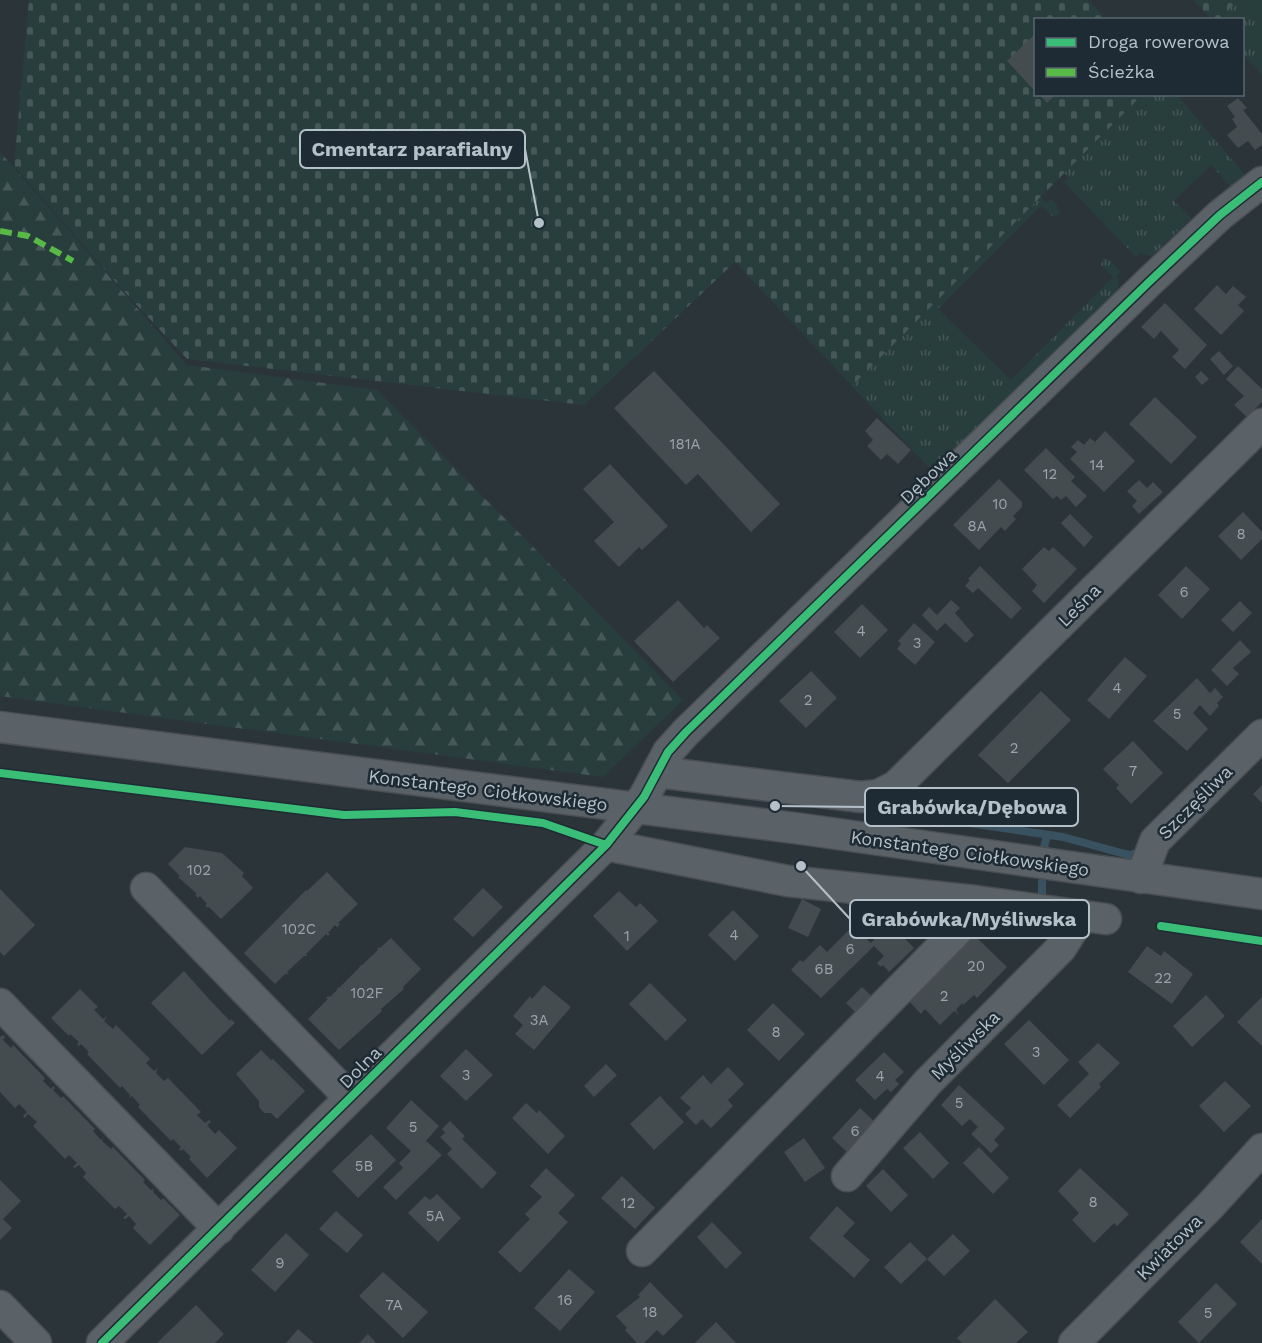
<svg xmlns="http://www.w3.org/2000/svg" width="1262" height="1343" font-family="'Work Sans',sans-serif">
<defs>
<pattern id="grass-tufts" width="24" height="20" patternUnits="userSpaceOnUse" patternTransform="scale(1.5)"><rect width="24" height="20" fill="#283e3c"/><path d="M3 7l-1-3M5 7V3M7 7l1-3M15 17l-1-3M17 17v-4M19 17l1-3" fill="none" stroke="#455857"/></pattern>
<pattern id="forest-firs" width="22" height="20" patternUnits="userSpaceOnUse" patternTransform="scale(1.5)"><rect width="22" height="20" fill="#283e3c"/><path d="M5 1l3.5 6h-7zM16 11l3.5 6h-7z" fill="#455857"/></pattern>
<pattern id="cemetery-stones" width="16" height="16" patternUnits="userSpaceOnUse" patternTransform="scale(1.5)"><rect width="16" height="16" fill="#283e3c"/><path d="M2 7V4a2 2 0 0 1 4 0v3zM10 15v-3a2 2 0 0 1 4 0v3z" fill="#455857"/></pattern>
</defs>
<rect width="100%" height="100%" fill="#2b3439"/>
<path fill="url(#grass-tufts)" d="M1238,0H1262V75L1243,54L1242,20H1219Z
M1176,94L1245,175L1232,188L1211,165L1174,201L1191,218L1152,256L1140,253L1136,257L1064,182L1069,178L1064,173L1142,95Z
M1040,197L1046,203L1051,199L1056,204L1060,214L1053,217L1041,206L938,309L1011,380L1113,277L1101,265L1103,258L1108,259L1121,272L1117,276L1119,280L1118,289L933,472L852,386Z"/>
<path fill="url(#forest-firs)" d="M0,152L187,365L377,390L543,557L683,700L603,777L0,696Z"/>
<path fill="url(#cemetery-stones)" d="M29,0H1088L1106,19L1036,20V94L1142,95L852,386L735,262L584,405L187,359L120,287L14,166Z
M1193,0H1238L1219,20L1211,19Z"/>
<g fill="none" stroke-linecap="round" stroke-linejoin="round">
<path stroke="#385262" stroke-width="8" d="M943,819L1063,837L1125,854L1131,855L1136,853
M1043,852L1047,835
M1042,895V882"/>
</g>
<path fill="#444c50" d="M1035,34V91L1007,61Z
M1039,94H1056L1047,103Z
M1238,98L1247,108L1243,110L1262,134V145L1255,150L1248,141L1238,148L1227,135L1237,127L1232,119L1235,117L1227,106Z
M1217,285L1226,294L1233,286L1246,297L1238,305L1244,311L1221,335L1194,309Z
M1165,303L1207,345L1185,369L1172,357L1179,350L1161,331L1154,339L1141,327Z
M1219,351L1233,366L1224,375L1210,359Z
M1238,366L1262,389V402L1247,417L1234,405L1244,396L1226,379Z
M654,371L780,504L751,532L698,474L686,485L614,408Z
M1201,371L1209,379L1202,385L1195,377Z
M1155,397L1197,437L1171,464L1129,424Z
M877,418L911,450L898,464L887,454L881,460L867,446L873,440L865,431Z
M1105,431L1135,461L1104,492L1070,459L1077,452L1071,447L1078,440L1084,445L1090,438L1095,442Z
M1046,448L1075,477L1071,481L1087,496L1076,507L1066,496L1061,500L1057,496L1053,499L1024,470Z
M610,464L668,526L642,550L639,547L619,567L594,541L614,522L583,489Z
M999,479L1022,502V507L1013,516L1016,519L1005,531L1001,527L979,550L953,525Z
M1139,480L1147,488L1153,482L1163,492L1139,514L1132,506L1137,501L1127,491Z
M1243,512L1262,532V539L1241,560L1218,536Z
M1070,514L1093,537L1084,547L1061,523Z
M1044,547L1049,551L1053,547L1077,569L1044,603L1032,591L1037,585L1022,569Z
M980,566L1022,608L1011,619L978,588L973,593L965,586L970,580L968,579Z
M1186,566L1210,589L1182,619L1158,595Z
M678,600L704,628L707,625L720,638L673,682L634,641Z
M951,600L960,608L955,613L974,635L966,643L945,623L937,631L922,615L929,607L937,615Z
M1240,601L1252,613L1233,632L1221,620Z
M862,604L888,630L860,658L834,632Z
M914,623L935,642L915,665L897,649L901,644L898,641Z
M1240,640L1251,652L1233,668L1239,674L1227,686L1211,670Z
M1125,657L1147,676L1109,719L1087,700Z
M811,671L837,698L806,728L779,701Z
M1197,678L1210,693L1215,688L1223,697L1217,703L1219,706L1210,716L1200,705L1193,713L1208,729L1187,751L1153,721Z
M1041,691L1071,720L1008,783L978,755Z
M1133,741L1163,773L1131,804L1116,788L1119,785L1103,769Z
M1262,785V803L1253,794Z
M185,847L222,853L244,873L242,876L253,888L221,919L209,907L208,908L205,905L207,904L200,896L198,898L195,895L197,894L178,877L180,876L168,864Z
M327,872L358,904L338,923L340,924L337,927L335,925L328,933L330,934L328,936L326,934L306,954L307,956H304L287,972L289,974H285L275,984L244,953L306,890L307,891Z
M483,888L503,907L473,937L453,919Z
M0,889L35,925L4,956L0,952Z
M619,891L636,907L640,903L658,921L627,951L593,916Z
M802,899L821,909L808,937L788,928Z
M733,910L759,936L735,961L708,935Z
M890,923L914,948L889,972L883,965L881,967L877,963L884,956L874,946L821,998L791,970L800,960L803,962L820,945L827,952L853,926L871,943Z
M974,935L1007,967L977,998L974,995L963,1005L962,1003L956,1010L959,1015L954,1011L940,1025L925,1009L921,1014L909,1001Z
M391,938L421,969L403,987L404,989L381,1009L382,1011L339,1050L308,1019L328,999L326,998L328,996L330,997L337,990L338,987L339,988L359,968L360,965L361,966L378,950L377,949L379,947L380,948Z
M1147,946L1161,956L1164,951L1193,974L1172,1004L1128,972Z
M184,971L208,998L230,1021L231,1019L235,1023L202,1055L151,1003Z
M650,983L687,1020L666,1041L629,1004Z
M544,985L571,1007L534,1050L515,1034L523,1025L513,1016L530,996L532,999Z
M862,987L877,1001L860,1017L846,1003Z
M80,989L98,1007L94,1010L103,1019L107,1016L104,1021L113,1029L116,1025L150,1059L146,1063L154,1071L158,1068L156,1073L164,1081L168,1078L201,1112L197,1115L205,1123L209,1120L211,1122L207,1125L215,1134L219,1130L237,1148L207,1178L189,1159L191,1157L183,1149L181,1151L179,1149L181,1147L173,1139L171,1141L138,1107L140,1105L132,1096L129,1098L130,1095L122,1086L120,1088L87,1054L89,1052L81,1044L79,1046L77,1044L79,1042L70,1034L69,1036L51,1018Z
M1206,995L1225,1016L1192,1047L1173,1026Z
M1262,997V1046L1237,1022Z
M773,1003L805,1034L779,1061L747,1030Z
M1029,1020L1069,1060L1044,1085L1004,1044Z
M3,1035L5,1037L3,1040L11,1048L13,1045L45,1078L43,1081L51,1089L53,1086L55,1088L53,1090L61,1098L63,1096L95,1129L93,1131L101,1140L104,1138L102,1141L111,1149L113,1147L145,1180L143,1182L151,1190L154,1189L153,1192L161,1200L163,1198L180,1215L150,1245L133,1228L136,1224L129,1216L125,1219L123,1218L127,1214L119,1206L115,1209L83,1177L86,1173L79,1165L75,1168L73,1167L77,1163L69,1155L65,1159L33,1126L37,1122L28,1114L25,1118L23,1116L27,1112L19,1104L15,1108L0,1092V1037Z
M1098,1043L1120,1063L1099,1084L1101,1087L1070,1118L1057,1105L1089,1074L1078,1062Z
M466,1049L493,1075L466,1101L440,1076Z
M261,1050L271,1060L273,1059L305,1091L277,1119L271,1113H264L259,1107V1101L236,1074Z
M884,1052L904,1072L895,1080L899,1084L891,1092L887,1089L875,1100L855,1080Z
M606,1064L617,1075L594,1097L584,1086Z
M728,1067L744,1084L728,1100L733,1106L711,1128L702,1119L696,1125L685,1114L691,1108L680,1098L703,1075L711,1084Z
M1225,1081L1251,1106L1224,1132L1199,1106Z
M959,1085L1005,1128L994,1140L999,1145L991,1153L971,1134L978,1127L970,1119L962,1126L941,1105Z
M660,1096L684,1122L654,1150L630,1124Z
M411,1100L439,1126L426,1141L442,1155L396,1200L383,1187L403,1168L399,1163L411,1151L386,1128Z
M526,1103L537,1113L539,1110L565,1136L548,1154L512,1118Z
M860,1108L878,1125L850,1155L832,1138Z
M450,1121L465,1136L462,1139L497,1173L482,1189L447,1154L452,1149L440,1137L445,1133L442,1129Z
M920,1132L949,1163L933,1179L903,1148Z
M371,1134L396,1160L358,1198L332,1171Z
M804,1138L825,1168L805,1182L784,1152Z
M979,1147L1009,1178L993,1194L963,1163Z
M546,1168L575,1195L558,1213L568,1222L520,1273L498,1252L530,1219L525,1214L542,1197L530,1186Z
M1080,1168L1129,1214L1117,1226L1114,1223L1094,1243L1072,1220L1079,1213L1058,1191Z
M883,1169L908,1195L891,1212L866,1186Z
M622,1176L655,1208L635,1229L601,1198Z
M0,1180L21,1201L3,1219L12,1228L0,1240Z
M437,1194L461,1218L438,1242L408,1213L425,1196L430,1200Z
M837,1206L855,1223L843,1236L870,1260L854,1278L809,1238Z
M336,1211L363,1235L347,1253L319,1229Z
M1262,1219V1264L1240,1242Z
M712,1222L742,1253L726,1269L697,1237Z
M286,1233L309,1255L275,1292L251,1270Z
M953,1234L970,1251L944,1276L927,1259Z
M910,1242L927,1259L901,1284L884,1267Z
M569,1269L595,1292L560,1331L534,1308Z
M383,1272L428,1312L403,1338L359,1296Z
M650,1282L683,1316L663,1336L657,1330L644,1343H637L625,1330L627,1328L616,1316L640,1297L638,1295Z
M1216,1283L1237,1304L1199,1343L1178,1322Z
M995,1299L1028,1332L1016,1343H962L957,1338Z
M196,1305L224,1334L215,1343H157Z
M716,1322L736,1343H695Z
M298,1329L314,1343H286Z
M368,1334L376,1343H359Z"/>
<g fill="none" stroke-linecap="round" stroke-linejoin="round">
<defs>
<path id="minor" d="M0,727L802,829L1262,894
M658,772L861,797L878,795L896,786L1262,424
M606,845L788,881L976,901L1106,919
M1141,878L1155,841L1262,735
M146,888L350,1098
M0,1004L219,1229
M847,1176L927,1083L1061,948L1082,915
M642,1251L967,921L976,901
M0,1306L36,1343
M102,1343L606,845L644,797L668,752L686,732L1148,283L1220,215L1262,182
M1074,1343L1210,1206L1262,1149"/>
</defs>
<use href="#minor" stroke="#494f53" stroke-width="33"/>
<use href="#minor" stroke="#5b6267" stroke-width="30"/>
<path stroke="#58b947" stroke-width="6" stroke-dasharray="12 6" stroke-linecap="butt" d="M0,231L28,236L73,261"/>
<defs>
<path id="cycleway" d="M0,773L344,815L455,812L543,823L606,845
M1161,926L1262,941
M102,1343L606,845L644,797L668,752L686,732L1148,283L1220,215L1262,182"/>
</defs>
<use href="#cycleway" stroke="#1e2b34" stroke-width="11"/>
<use href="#cycleway" stroke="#3abd76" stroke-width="8"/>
</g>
<g text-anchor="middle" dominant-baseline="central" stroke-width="5" stroke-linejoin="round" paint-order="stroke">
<g font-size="15" fill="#99a4ab">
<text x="685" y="444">181A</text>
<text x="1097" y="465">14</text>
<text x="1050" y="474">12</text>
<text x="1000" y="504">10</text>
<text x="977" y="526">8A</text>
<text x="1241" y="534">8</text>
<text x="1184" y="592">6</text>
<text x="861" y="631">4</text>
<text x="917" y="643">3</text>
<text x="1117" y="688">4</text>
<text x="808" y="700">2</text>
<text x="1177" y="714">5</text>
<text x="1014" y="748">2</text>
<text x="1133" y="771">7</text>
<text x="199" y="870">102</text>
<text x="299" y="929">102C</text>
<text x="734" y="935">4</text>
<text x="627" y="936">1</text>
<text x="850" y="949">6</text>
<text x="976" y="966">20</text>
<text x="824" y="969">6B</text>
<text x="1163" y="978">22</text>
<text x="367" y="993">102F</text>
<text x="944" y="996">2</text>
<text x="539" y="1020">3A</text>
<text x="776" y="1032">8</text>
<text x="1036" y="1052">3</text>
<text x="466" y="1075">3</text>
<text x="880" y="1076">4</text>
<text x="959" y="1103">5</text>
<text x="413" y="1127">5</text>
<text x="855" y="1131">6</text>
<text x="364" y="1166">5B</text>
<text x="1093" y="1202">8</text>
<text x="628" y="1203">12</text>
<text x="435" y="1216">5A</text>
<text x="280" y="1263">9</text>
<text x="565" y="1300">16</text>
<text x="394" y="1305">7A</text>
<text x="650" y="1312">18</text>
<text x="1208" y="1313">5</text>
</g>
<g font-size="18" fill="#b5c1c9" stroke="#1e2b34">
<text transform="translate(928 476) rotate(-44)">Dębowa</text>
<text transform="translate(1079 605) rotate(-45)">Leśna</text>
<text transform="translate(488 790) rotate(7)">Konstantego Ciołkowskiego</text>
<text transform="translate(1195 802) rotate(-45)">Szczęśliwa</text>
<text transform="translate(970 853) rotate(8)">Konstantego Ciołkowskiego</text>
<text transform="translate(965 1045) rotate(-45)">Myśliwska</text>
<text transform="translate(360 1067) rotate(-45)">Dolna</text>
<text transform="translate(1169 1247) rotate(-45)">Kwiatowa</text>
</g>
</g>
<path fill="none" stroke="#b5c1c9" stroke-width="2" d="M539 223L525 149M775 806L865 807M801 866L850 919"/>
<g fill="#b5c1c9" stroke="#1e2b34" stroke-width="2">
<circle cx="539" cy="223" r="6"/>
<circle cx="775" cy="806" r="6"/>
<circle cx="801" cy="866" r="6"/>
</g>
<g fill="#1e2b34" stroke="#b5c1c9" stroke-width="2">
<rect x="300" y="130" width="225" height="38" rx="6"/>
<rect x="865" y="788" width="213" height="38" rx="6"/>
<rect x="850" y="900" width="239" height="38" rx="6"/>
</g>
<g font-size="20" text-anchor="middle" font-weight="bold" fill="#b5c1c9">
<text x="412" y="156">Cmentarz parafialny</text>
<text x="972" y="814">Grabówka/Dębowa</text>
<text x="969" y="926">Grabówka/Myśliwska</text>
</g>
<rect x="1034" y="18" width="210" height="78" fill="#1e2b34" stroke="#5a6770" stroke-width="1.5"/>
<rect x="1046" y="38" width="30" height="9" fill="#3abd76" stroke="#5a6770" stroke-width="1.5"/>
<text x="1088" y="48" font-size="18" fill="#b5c1c9">Droga rowerowa</text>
<rect x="1046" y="68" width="30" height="9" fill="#58b947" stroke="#5a6770" stroke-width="1.5"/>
<text x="1088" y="78" font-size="18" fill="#b5c1c9">Ścieżka</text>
</svg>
